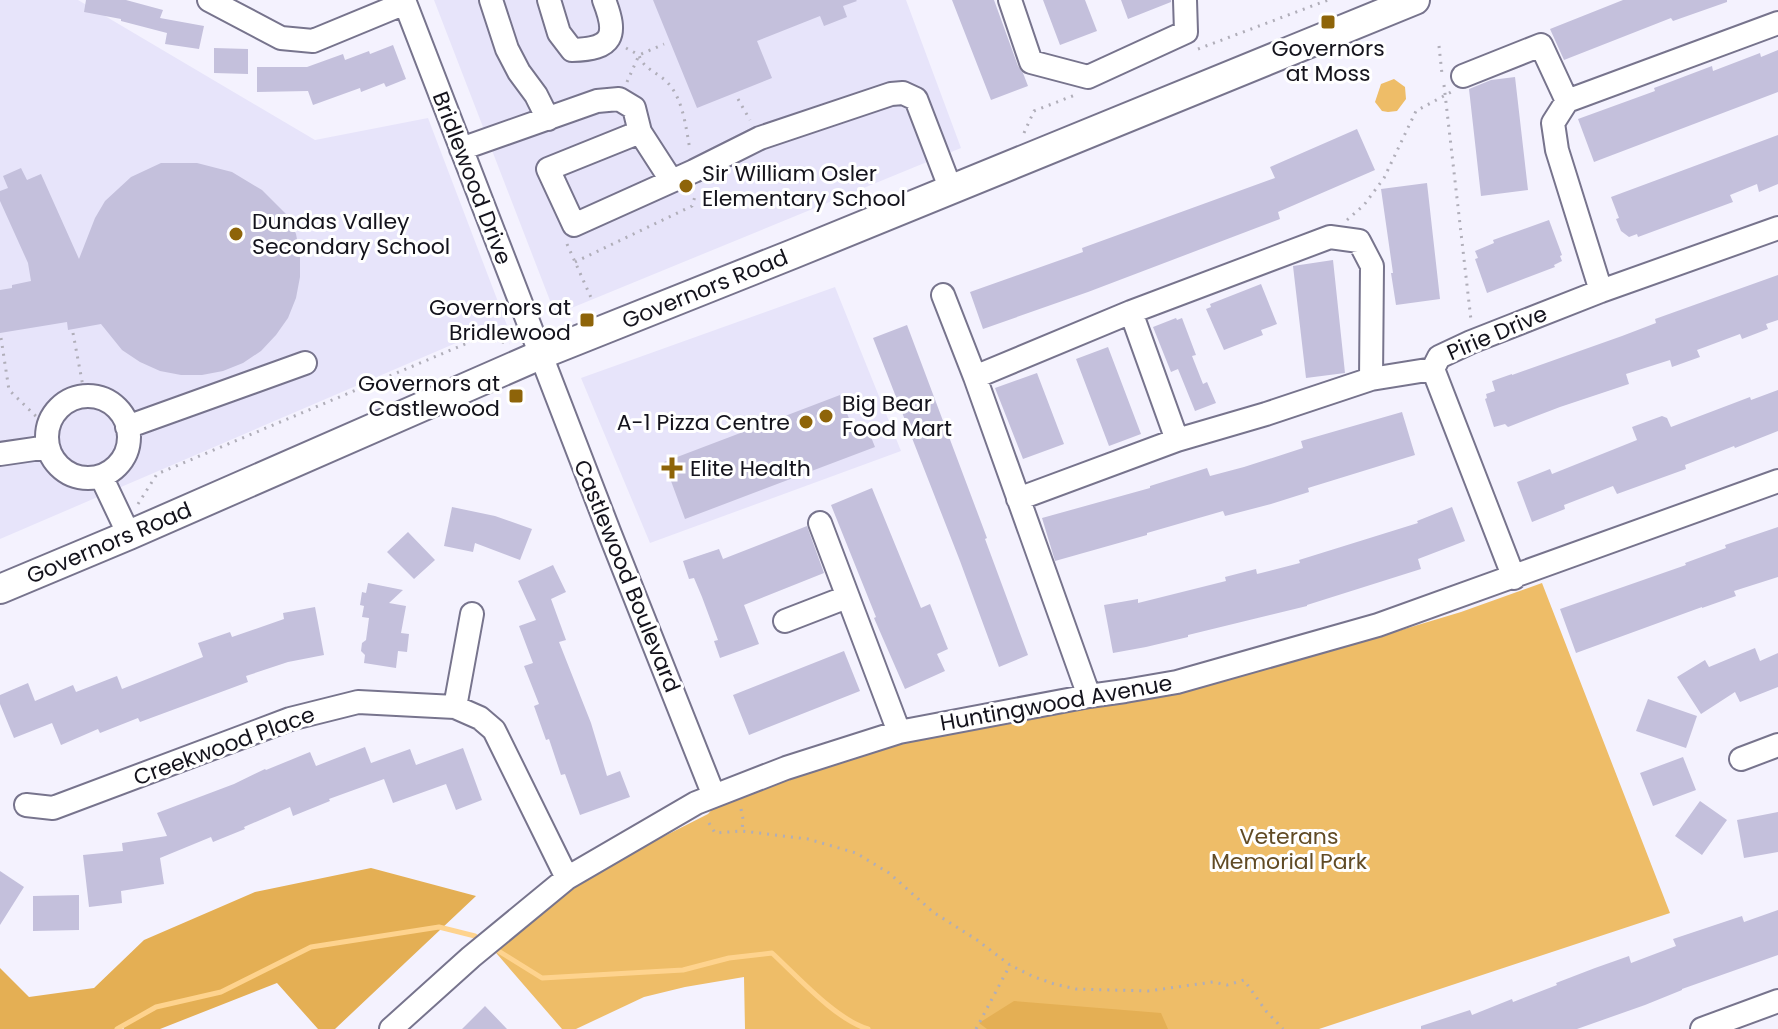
<svg xmlns="http://www.w3.org/2000/svg" width="1778" height="1029" font-family="Poppins,sans-serif">
<rect width="100%" height="100%" fill="#f4f2fe"/>
<path fill="#e7e4fa" d="M0,0H78L315,140L428,118L508,328L484,331L0,539Z
M434,0H906L961,148L569,309L554,311Z
M835,287L901,451L650,543L581,378Z"/>
<path fill="#eebd68" d="M1394,79L1405,87L1406,99L1397,111L1388,112L1382,111L1375,102L1381,84Z
M1542,583L1670,913L1319,1029H745L744,977L685,987L644,997L576,1029H562L491,947L571,887L629,854L708,814L716,805L796,773L900,741L1109,704L1214,681L1338,649L1461,612Z"/>
<path fill="#e4af54" d="M371,868L476,896L335,1029H318L277,983L160,1029H124L122,1026L118,1029H0V968L29,997L94,988L144,940L255,892Z
M1014,1001L1161,1013L1168,1029H987L979,1023Z"/>
<g fill="none" stroke-linecap="round" stroke-linejoin="round">
<path stroke="#fed38e" stroke-width="5" d="M492,947L542,978L683,970L729,958L772,953C798,977 835,1019 868,1029
M117,1029L156,1007L221,992L311,947L439,927L475,936L480,940"/>
</g>
<path fill="#c4c0dc" d="M86,0H126L163,10L160,18L204,26L199,49L165,44L167,33L121,21V19L84,12Z
M653,0H856L857,1L843,6L847,17L824,26L820,16L757,41L772,78L697,108Z
M952,0H994L1018,66L1023,73L1028,86L991,100Z
M1043,0H1085L1097,31L1060,45Z
M1121,0H1171V2L1128,19Z
M1623,0H1727V2L1673,21L1671,18L1564,60L1550,29Z
M393,45L406,79L386,87L384,83L361,92L360,88L313,105L308,91L257,92V67H307L343,54L345,60L369,51L370,54Z
M214,48L248,49V74L214,73Z
M1778,50V92L1594,162L1578,119L1655,91L1654,88L1712,66L1713,71L1760,53L1761,57Z
M1515,77L1528,190L1481,196L1469,89L1491,80Z
M1357,129L1375,170L1278,212L1280,219L1088,292L983,329L970,292L1083,252L1082,248L1275,178L1270,167Z
M1778,135V184L1759,192L1757,184L1730,195L1733,202L1638,237L1637,234L1629,237L1621,231L1616,219L1619,218L1611,197Z
M161,163H197L232,172L262,190L288,216L296,234L300,255V277L296,298L288,318L276,335L261,351L243,363L223,371L202,375H181L160,371L140,362L122,350L101,324L68,330L67,322L0,333V290L12,288V285L31,281L28,263L0,201V191L8,188L3,176L21,168L27,180L41,174L79,259L95,218L105,201L131,177Z
M1427,183L1440,299L1396,305L1391,273H1393L1381,189Z
M1549,220L1562,255L1560,256L1562,261L1554,265L1555,267L1487,293L1475,259L1478,258L1475,251L1494,243L1493,240Z
M1333,260L1345,373L1306,378L1293,266Z
M1778,275V320L1766,324L1768,329L1742,339L1740,334L1697,350L1700,357L1672,367L1670,360L1626,374L1629,384L1560,407L1508,427L1505,424L1494,427L1485,399L1487,398L1486,394L1495,391L1492,381L1512,374V375L1622,336L1656,323L1655,319Z
M1261,284L1277,324L1261,330L1263,335L1224,350L1206,309L1211,307L1210,304Z
M1176,318L1177,320L1182,318L1196,355L1192,356L1203,384L1207,382L1216,403L1195,411L1178,369L1171,372L1153,327Z
M907,325L987,538L985,539L1028,655L999,667L960,561L873,338Z
M1108,347L1141,434L1109,446L1076,359Z
M1037,373L1064,444L1023,459L995,388Z
M1778,390V431L1735,448L1734,446L1685,465L1686,469L1617,494L1613,486L1564,505L1565,509L1532,522L1517,482L1550,469L1552,474L1637,440L1632,427L1662,416L1667,418L1671,427L1750,397L1751,400Z
M840,395L856,437L869,432L875,447L685,519L664,462Z
M1402,412L1415,455L1308,488L1309,492L1271,504L1225,516L1223,511L1147,533V535L1055,561L1042,518L1150,488V486L1207,468L1210,476L1244,467L1303,448L1301,441Z
M872,488L921,608L930,604L948,649L937,654L945,671L905,689L874,618L876,617L831,505Z
M452,507L495,516L532,529L520,560L475,543L473,552L444,546Z
M1452,507L1465,541L1418,559L1421,569L1307,605V606L1188,635V637L1146,647L1113,653L1104,605L1138,599V603L1226,581L1225,577L1256,569L1257,574L1300,563L1299,560L1418,523L1417,521Z
M807,526L824,573L744,605L759,644L720,658L714,641L718,640L702,597L694,578L689,579L683,561L719,549L723,559Z
M1778,527V577L1734,591L1736,596L1702,608V607L1576,653L1560,609L1686,565L1685,563L1726,548L1725,545Z
M408,532L435,560L414,579L387,552Z
M553,565L566,592L551,599L566,640L559,642L591,723L607,776L620,771L630,797L580,815L565,774L561,775L549,739L546,740L534,706L539,704L524,666L533,663L519,626L536,620L518,581Z
M368,583L403,590L389,603L406,606L401,633L409,634L407,652L398,651L396,668L364,663L365,655L361,651L362,643L366,640L369,618L362,617L364,606L360,605L362,592L366,593Z
M315,607L324,655L288,662L246,676L248,682L140,722L138,718L100,733L98,729L61,745L52,723L14,738L0,704V695L28,683L35,701L73,685L76,692L117,676L122,689L203,657L198,643L230,632L232,637L284,619L283,613Z
M1755,648L1760,661L1778,653V687L1740,702L1735,692L1701,714L1677,677L1705,660L1709,667Z
M844,651L860,691L749,735L733,695Z
M1648,699L1697,716L1686,748L1636,731Z
M365,747L371,763L410,749L416,765L463,748L482,800L456,810L446,784L393,803L384,779L329,799L330,801L293,816L290,807L244,827L245,829L213,842L211,837L160,858L164,884L121,891L122,903L89,907L83,855L123,851L122,843L167,836L157,813L234,784L265,769L266,770L310,752L316,766Z
M1683,757L1696,790L1653,806L1640,773Z
M1700,801L1727,820L1702,855L1675,836Z
M1778,812V852L1744,858L1737,820Z
M0,871L24,887L0,925Z
M79,895V930L33,931V896Z
M1778,910V955L1682,989V990L1645,1005L1577,1029H1421V1026L1470,1010L1472,1015L1512,999L1513,1002L1557,985L1556,983L1595,968L1629,956L1631,963L1676,946L1673,939L1742,916L1744,922Z
M485,1006L507,1029H462Z"/>
<g fill="none" stroke-linecap="round" stroke-linejoin="round">
<defs>
<path id="minor" d="M209,0L281,38L313,41L405,3
M404,0L610,534L714,796
M491,0L507,49L519,72L536,95L548,119
M549,0L559,33L572,50C613,49 618,36 604,0
M1010,0L1031,62L1088,77L1186,32L1185,0
M1463,76L1541,45L1567,101
M640,132L548,169L574,225L694,171L760,138L891,94L903,93L916,99L951,190
M461,149L597,101L619,99L634,108L640,132L671,180
M1601,291L1557,150L1553,123L1567,101L1778,23
M943,295L975,377L1089,696
M1131,312L1177,440
M975,377L1131,312L1330,237L1359,241L1372,266L1371,379
M47 437a41 41 0 1 1 82 0a41 41 0 1 1-82 0Z
M127,427L305,363
M0,454L48,447
M101,476L129,535
M1018,499L1177,440L1266,414L1371,379L1433,369
M820,523L899,732
M1514,578L1433,369L1439,357L1471,342L1601,291L1778,228
M785,621L847,597
M455,707L472,614
M1741,759L1778,745
M26,805L53,808L290,719L358,702L455,707L480,718L494,730L567,878
M391,1029L471,957L567,878L696,803L786,768L899,732L1089,696L1125,691L1177,682L1378,625L1778,481
M1702,1029L1778,1001"/>
<path id="major" d="M0,589L129,535L540,355L793,254L1415,0"/>
</defs>
<use href="#minor" stroke="#77748d" stroke-width="26"/>
<use href="#major" stroke="#77748d" stroke-width="32"/>
<path stroke="#b0aeb9" stroke-width="3" stroke-dasharray="2 6" stroke-linecap="butt" d="M1439,46L1442,74
M626,48L639,55C643,69 657,72 667,82C683,98 686,128 690,150
M1198,49L1328,0
M627,82L639,55L664,44
M1444,85L1471,320
M738,99L750,120
M1024,133L1034,111L1075,95
M1347,220L1364,205L1384,178L1416,111L1453,91
M567,244L593,302
M575,262L692,206L696,193
M73,333L85,397
M1,338L9,390L46,426
M138,504L157,474L477,339L510,343
M741,809L743,819L742,831
M709,823L715,833L742,831L808,839L856,853L889,873L933,912L977,940L1010,965L1032,976L1054,984L1076,989L1148,991L1213,982L1227,985L1244,980L1266,1011L1283,1029
M976,1029L1010,965"/>
<use href="#minor" stroke="#fff" stroke-width="22"/>
<use href="#major" stroke="#fff" stroke-width="28"/>
</g>
<g fill="#8e6409" stroke="#fff" stroke-width="3">
<rect x="1320" y="14" width="16" height="16" rx="4"/>
<circle cx="686" cy="186" r="8"/>
<circle cx="236" cy="234" r="8"/>
<rect x="579" y="312" width="16" height="16" rx="4"/>
<rect x="508" y="388" width="16" height="16" rx="4"/>
<circle cx="826" cy="416" r="8"/>
<circle cx="806" cy="422" r="8"/>
<path d="M668 456h8v8h8v8h-8v8h-8v-8h-8v-8h8z"/>
</g>
<g text-anchor="middle" dominant-baseline="central" stroke-width="6" stroke-linejoin="round" paint-order="stroke">
<g font-size="22" fill="#14131c" stroke="#fff" text-anchor="start">
<text x="1328" y="48" text-anchor="middle">Governors<tspan x="1328" dy="25">at Moss</tspan></text>
<text x="702" y="173">Sir William Osler<tspan x="702" dy="25">Elementary School</tspan></text>
<text x="252" y="221">Dundas Valley<tspan x="252" dy="25">Secondary School</tspan></text>
<text x="571" y="307" text-anchor="end">Governors at<tspan x="571" dy="25">Bridlewood</tspan></text>
<text x="500" y="383" text-anchor="end">Governors at<tspan x="500" dy="25">Castlewood</tspan></text>
<text x="842" y="403">Big Bear<tspan x="842" dy="25">Food Mart</tspan></text>
<text x="790" y="422" text-anchor="end">A-1 Pizza Centre</text>
<text x="690" y="468">Elite Health</text>
</g>
<g font-size="22" fill="#14131c" stroke="#fff">
<text transform="translate(472 178) rotate(69)">Bridlewood Drive</text>
<text transform="translate(705 289) rotate(-22)">Governors Road</text>
<text transform="translate(1497 333) rotate(-23)">Pirie Drive</text>
<text transform="translate(109 543) rotate(-23)">Governors Road</text>
<text transform="translate(627 576) rotate(68)">Castlewood Boulevard</text>
<text transform="translate(1056 703) rotate(-10)">Huntingwood Avenue</text>
<text transform="translate(224 746) rotate(-20)">Creekwood Place</text>
</g>
<g font-size="22" fill="#614b25" stroke="#fff">
<text x="1289" y="836">Veterans<tspan x="1289" dy="25">Memorial Park</tspan></text>
</g>
</g>
</svg>
